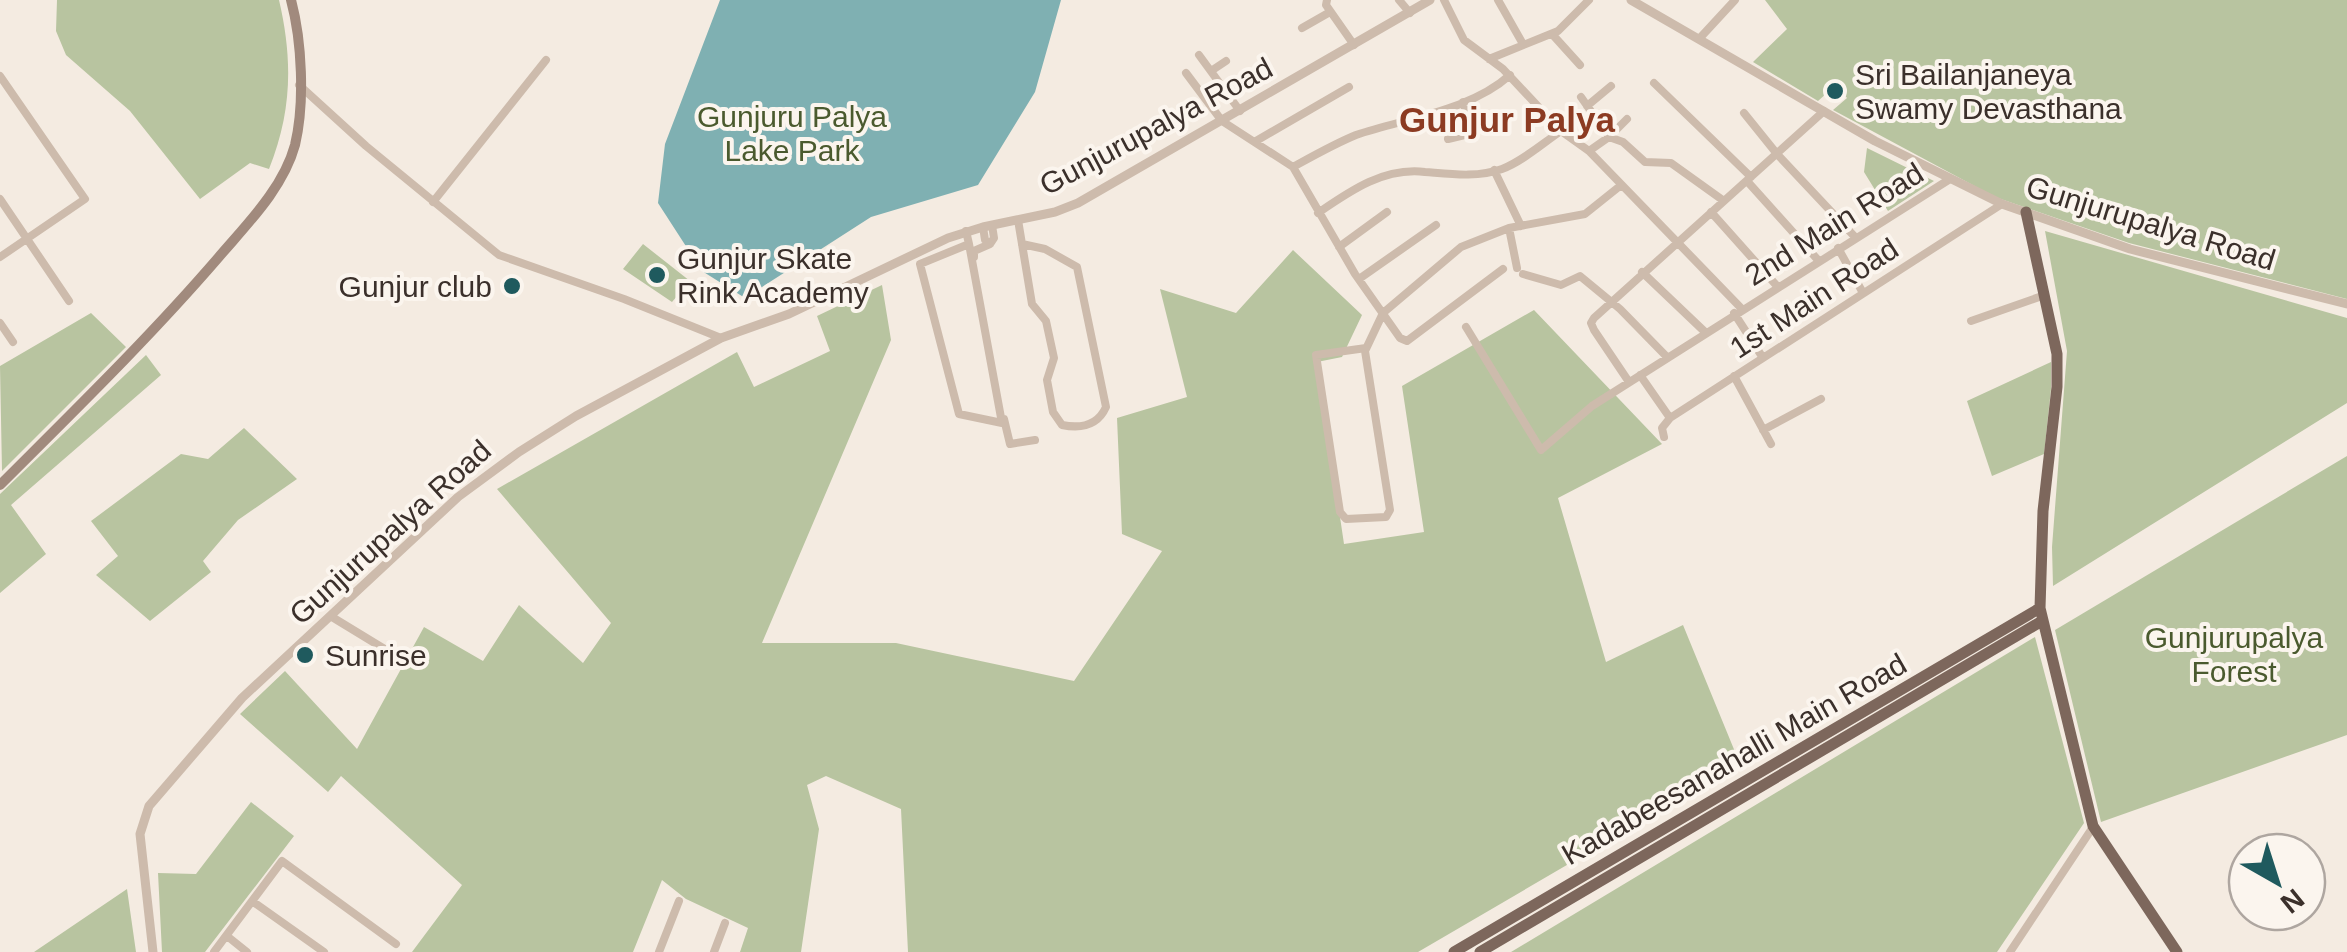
<svg xmlns="http://www.w3.org/2000/svg" width="2347" height="952" font-family="Arial,sans-serif">
<rect width="100%" height="100%" fill="#f4ebe1"/>
<path fill="#b8c4a0" d="M57,0H279C293,60 292,112 269,169L250,163L200,199L130,111L66,55L56,31Z
M1765,0H2347V299L2129,243L1995,197L1833,110L1847,98L1836,85L1818,101L1753,62L1787,29Z
M1867,148L1934,181L1888,211L1864,172Z
M2045,231L2347,318V403L2053,586L2052,547L2067,351Z
M643,244L690,281L672,302L623,269Z
M1293,250L1362,315L1342,357L1317,362L1344,544L1424,532L1402,386L1534,310L1662,444L1558,498L1606,662L1683,625L1740,764L1418,952H908L901,809L826,776L807,785L819,829L801,952H740L748,928L686,899L662,880L633,952H412L462,885L341,776L328,792L240,714L285,671L357,749L424,627L483,661L519,605L583,663L611,623L497,489L737,352L754,387L830,351L817,316L882,285L891,340L762,643H896L1074,681L1162,551L1122,534L1117,418L1187,397L1160,289L1236,313Z
M91,313L126,347L2,471L0,366Z
M146,355L161,375L11,505L46,554L0,593V494Z
M2051,362V389L2044,454L1992,476L1967,401Z
M244,428L297,479L238,520L203,561L211,572L150,621L96,575L118,556L91,521L181,454L208,459Z
M2347,456V735L2101,822L2055,630Z
M2035,637L2084,823L1997,952H1511Z
M251,802L294,836L205,952H162L158,873L196,874Z
M127,889L136,952H34Z"/>
<path fill="#7fb0b2" d="M720,0H1061L1035,92L978,185L871,217L745,298L702,271L658,203L665,144Z"/>
<g fill="none" stroke-linecap="round" stroke-linejoin="round">
<path stroke="#cdbbac" stroke-width="8" d="M1327,0L1326,5L1354,45
M1399,0L1410,13
M1444,0L1464,40L1503,69L1561,131L1589,151L1741,308
M1498,0L1523,44
M1302,28L1330,12
M1552,34L1580,65
M1699,39L1735,0
M1199,55L1240,111
M1489,59L1558,31L1589,0
M1211,71L1226,61
M1186,73L1222,121L1293,167L1355,274L1400,338L1407,341L1503,269
M0,76L85,199L0,257
M1654,83L1751,177
M299,85L366,146L499,255L624,299L721,338
M1581,97L1609,137L1589,151
M1587,106L1611,86
M1744,113L1777,154L1855,237
M1627,119L1609,137L1623,142L1645,162L1671,163L1724,201
M1448,139L1473,133L1463,102
M1256,141L1349,87
M1293,167C1313,156 1334,144 1356,135C1406,118 1470,111 1510,75
M1494,170L1521,226
M1747,181L1818,260
M0,199L69,301
M433,202L546,60
M1711,212L1777,286
M1318,213C1350,191 1384,167 1425,172C1450,174 1477,178 1502,169C1523,161 1543,143 1561,131
M1018,220L1032,304L1046,321L1054,358L1047,380L1053,412L1062,425C1082,429 1098,425 1106,407L1077,267L1045,249L1022,244
M983,227L985,240L990,244L994,238L992,225
M1509,228L1517,268
M966,231L969,244L920,264L959,414L1002,423L969,244
M1339,247L1387,212
M1838,248L1863,293
M974,257V251L990,244
M1642,272L1705,332
M1523,274L1561,285L1580,276L1620,309L1667,357
M1359,279L1436,225
M1734,313L1763,358
M1971,321L2045,295
M0,323L13,342
M1466,327L1541,450L1592,406L1950,179
M1366,348L1316,355L1340,512L1346,519L1386,517L1390,510L1365,351L1383,313L1461,247L1509,228L1585,214L1620,186
M1640,375L1670,418
M1734,376L1771,444
M1629,382L1594,330L1591,323L1594,318L1824,111
M1004,419L1010,444L1035,440
M1763,430L1821,399
M1664,437L1662,428L1670,418L2002,204
M332,617L396,656
M252,901L324,952
M227,936L247,952
M214,952L282,861L396,944
M659,952L679,901
M714,952L725,923
M2010,952L2093,827"/>
<path stroke="#cdbbac" stroke-width="9" d="M1631,0L1875,141L2002,204L2130,249L2347,304
M153,952L140,834L149,806L242,698L458,497L519,452L576,416L721,338L789,314L948,238L983,227L1055,212L1078,203L1430,0"/>
<path stroke="#a18a7d" stroke-width="10" d="M0,485C74,411 149,338 218,258C246,225 283,189 295,145C305,103 302,41 291,0"/>
<path stroke="#7d675c" stroke-width="11" d="M2026,212L2057,354V387L2043,511L2040,608L2093,826L2177,952
M1454,952L2040,608
M1480,952L2042,621"/>
</g>
<g fill="#1f5a5e" stroke="#fbf5ee" stroke-width="4">
<circle cx="1835" cy="91" r="10"/>
<circle cx="657" cy="275" r="10"/>
<circle cx="512" cy="286" r="10"/>
<circle cx="305" cy="655" r="10"/>
</g>
<g text-anchor="middle" dominant-baseline="central" stroke-width="8" stroke-linejoin="round" paint-order="stroke">
<g font-size="30" fill="#3b302b" stroke="#fbf5ee" text-anchor="start">
<text x="1855" y="74">Sri Bailanjaneya<tspan x="1855" dy="34">Swamy Devasthana</tspan></text>
<text x="677" y="258">Gunjur Skate<tspan x="677" dy="34">Rink Academy</tspan></text>
<text x="492" y="286" text-anchor="end">Gunjur club</text>
<text x="325" y="655">Sunrise</text>
</g>
<g font-size="30" fill="#4a5a2e" stroke="#fbf5ee">
<text x="792" y="116">Gunjuru Palya<tspan x="792" dy="34">Lake Park</tspan></text>
<text x="2234" y="637">Gunjurupalya<tspan x="2234" dy="34">Forest</tspan></text>
</g>
<g font-size="30" fill="#3b302b" stroke="#fbf5ee">
<text transform="translate(1156 126) rotate(-28)">Gunjurupalya Road</text>
<text transform="translate(2151 223) rotate(17)">Gunjurupalya Road</text>
<text transform="translate(1834 224) rotate(-32)">2nd Main Road</text>
<text transform="translate(1814 298) rotate(-33)">1st Main Road</text>
<text transform="translate(390 532) rotate(-42)">Gunjurupalya Road</text>
<text transform="translate(1734 759) rotate(-30)">Kadabeesanahalli Main Road</text>
</g>
<g font-size="35" font-weight="bold" fill="#8c3b22" stroke="#fbf5ee">
<text x="1507" y="119">Gunjur Palya</text>
</g>
</g>
<g transform="translate(2277 882) rotate(141)"><circle r="48" fill="#fbf5ee" stroke="#aea6a0" stroke-width="2.5"/>
<path d="M0-8L18 38L0 25L-18 38Z" fill="#1f5a5e"/>
<text y="-15" font-size="28" font-weight="bold" text-anchor="middle" fill="#3b302b">N</text>
</g>
</svg>
